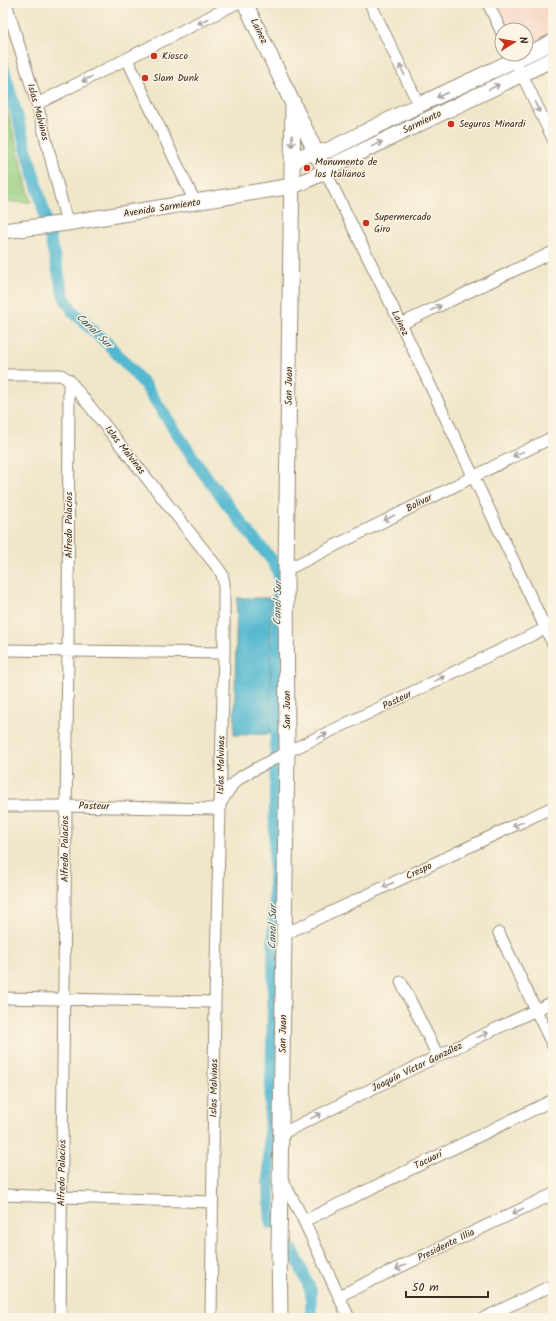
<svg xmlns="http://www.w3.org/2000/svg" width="556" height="1321" font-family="Kalam,sans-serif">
<rect width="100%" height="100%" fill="#fcf5e5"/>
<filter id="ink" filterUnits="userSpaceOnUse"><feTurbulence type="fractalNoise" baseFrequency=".025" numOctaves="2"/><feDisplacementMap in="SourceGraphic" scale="8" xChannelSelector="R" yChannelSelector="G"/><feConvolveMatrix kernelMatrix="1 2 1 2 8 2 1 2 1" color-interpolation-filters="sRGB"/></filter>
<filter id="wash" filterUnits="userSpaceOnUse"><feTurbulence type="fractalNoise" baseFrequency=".012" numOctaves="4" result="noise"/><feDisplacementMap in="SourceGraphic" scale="16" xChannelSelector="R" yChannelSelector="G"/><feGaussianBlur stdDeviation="0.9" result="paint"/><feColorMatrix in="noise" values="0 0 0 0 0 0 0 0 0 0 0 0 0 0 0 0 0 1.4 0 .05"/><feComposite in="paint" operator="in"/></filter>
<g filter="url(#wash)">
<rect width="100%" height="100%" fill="#f0e7ca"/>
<path fill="#f5d3c1" d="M488,3H553V42L526,54V30H502Z"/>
<path fill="#98cf81" stroke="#6a7c50" d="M3,92L31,202H3Z"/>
<path fill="#52b8d0" stroke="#467177" d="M237,598H271L270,734L234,735Z"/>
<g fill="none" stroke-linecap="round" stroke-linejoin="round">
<path stroke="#52b8d0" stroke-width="12" d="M3,66L44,212L64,297L74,313L109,345L145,385L202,471L250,534L272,560L279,574C275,720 274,866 273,1012C272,1082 266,1153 271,1224
M293,1250L311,1291V1318"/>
</g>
</g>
<g filter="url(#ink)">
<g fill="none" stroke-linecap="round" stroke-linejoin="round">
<defs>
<path id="street" d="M6,3L37,104L67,223
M370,3L419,105
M488,3L502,33
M512,54L553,139
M127,59L195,202
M37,104L237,3
M325,171L401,324L553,644
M401,324L553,252
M3,375H61L69,380L218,568L222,574L224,583V653L215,1002L211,1318
M286,570L553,437
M3,650L224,653
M3,806H65L214,809L220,804L232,785L242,776L287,752L553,625
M499,933L553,1046
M285,934L553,807
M401,982L438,1056
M3,998L215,1002
M281,1134L438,1056L553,1002
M281,1177L304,1221L349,1318
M3,1195L212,1202
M304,1221L553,1100
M339,1296L553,1194
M60,1318L68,651L69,380
M484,1318L553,1285"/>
<path id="secondary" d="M245,3L320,161
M292,165L299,157L306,155L329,150L419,105L553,42
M3,231L67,223L292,186C308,181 322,173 336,164L553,59
M280,1318L279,1246L287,752L286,570L293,102"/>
</defs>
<use href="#street" stroke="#968874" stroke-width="13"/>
<use href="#secondary" stroke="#968874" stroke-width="17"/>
<use href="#street" stroke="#fff" stroke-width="11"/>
<use href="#secondary" stroke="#fff" stroke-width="15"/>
</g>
<defs><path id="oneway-shaft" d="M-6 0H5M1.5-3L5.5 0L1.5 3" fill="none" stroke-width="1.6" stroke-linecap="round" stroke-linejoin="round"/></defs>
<g stroke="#a79f9a">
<use href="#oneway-shaft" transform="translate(203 21) rotate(153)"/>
<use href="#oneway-shaft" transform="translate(402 70) rotate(-116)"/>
<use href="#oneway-shaft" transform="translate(87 79) rotate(153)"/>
<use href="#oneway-shaft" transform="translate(494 87) rotate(-26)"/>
<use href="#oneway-shaft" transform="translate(442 95) rotate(155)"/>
<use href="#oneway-shaft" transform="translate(537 107) rotate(64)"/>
<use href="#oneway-shaft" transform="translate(292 141) rotate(90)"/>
<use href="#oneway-shaft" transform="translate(377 144) rotate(-26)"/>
<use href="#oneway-shaft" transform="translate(436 308) rotate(-26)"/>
<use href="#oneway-shaft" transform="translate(518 454) rotate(154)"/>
<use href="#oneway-shaft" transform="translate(389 518) rotate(153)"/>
<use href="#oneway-shaft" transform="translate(439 679) rotate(-26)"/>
<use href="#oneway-shaft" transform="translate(322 736) rotate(-26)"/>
<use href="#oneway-shaft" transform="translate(518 824) rotate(155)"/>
<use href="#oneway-shaft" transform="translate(388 885) rotate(155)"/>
<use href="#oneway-shaft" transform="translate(483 1035) rotate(-25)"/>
<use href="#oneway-shaft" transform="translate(316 1116) rotate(-26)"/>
<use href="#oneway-shaft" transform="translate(518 1211) rotate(154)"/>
<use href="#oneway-shaft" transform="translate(401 1267) rotate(154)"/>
</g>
</g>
<g fill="#c8321e" stroke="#fcf5e5" stroke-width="1.5">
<circle cx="154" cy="56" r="4"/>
<circle cx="145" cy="78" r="4"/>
<circle cx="451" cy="124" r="4"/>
<circle cx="307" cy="168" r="4"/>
<circle cx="366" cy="223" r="4"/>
</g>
<g text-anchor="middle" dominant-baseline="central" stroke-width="3" stroke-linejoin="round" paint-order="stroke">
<g font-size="10" fill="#3b2a1e" stroke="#fcf5e5">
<text transform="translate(259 31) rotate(64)">Lainez</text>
<text transform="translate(38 112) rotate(75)">Islas Malvinas</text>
<text transform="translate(422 122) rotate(-26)">Sarmiento</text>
<text transform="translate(162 208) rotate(-9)">Avenida Sarmiento</text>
<text transform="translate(400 323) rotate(64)">Lainez</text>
<text transform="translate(289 386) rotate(-89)">San Juan</text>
<text transform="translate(125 450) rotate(52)">Islas Malvinas</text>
<text transform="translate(419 503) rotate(-27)">Bolivar</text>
<text transform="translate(69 525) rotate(-90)">Alfredo Palacios</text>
<text transform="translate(397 700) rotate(-26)">Pasteur</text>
<text transform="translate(287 710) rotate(-90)">San Juan</text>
<text transform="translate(221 765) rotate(-89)">Islas Malvinas</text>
<text transform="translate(94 806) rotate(1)">Pasteur</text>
<text transform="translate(65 849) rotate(-90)">Alfredo Palacios</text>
<text transform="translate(419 871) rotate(-25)">Crespo</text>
<text transform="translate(283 1034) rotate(-89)">San Juan</text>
<text transform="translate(417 1067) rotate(-26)">Joaquín Víctor González</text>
<text transform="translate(214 1088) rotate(-89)">Islas Malvinas</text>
<text transform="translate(428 1160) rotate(-26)">Tacuarí</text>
<text transform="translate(62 1173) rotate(-89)">Alfredo Palacios</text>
<text transform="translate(446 1245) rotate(-26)">Presidente Illia</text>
</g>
<g font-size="10" fill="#3b2a1e" stroke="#fcf5e5" text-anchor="start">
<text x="162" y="56">Kiosco</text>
<text x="153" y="78">Slam Dunk</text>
<text x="459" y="124">Seguros Minardi</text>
<text x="315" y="162">Monumento de<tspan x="315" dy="12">los Italianos</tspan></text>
<text x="374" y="217">Supermercado<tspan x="374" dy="12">Giro</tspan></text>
</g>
<g font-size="11" font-style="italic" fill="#435c5c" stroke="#fcf5e5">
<text transform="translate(94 331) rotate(44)">Canal Sur</text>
<text transform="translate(278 603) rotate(-89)">Canal Sur</text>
<text transform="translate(273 927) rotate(-89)">Canal Sur</text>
</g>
</g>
<rect width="556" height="1321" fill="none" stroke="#fcf5e5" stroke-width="16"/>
<g transform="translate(514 42) rotate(79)"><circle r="19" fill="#fcf5e5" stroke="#afa495"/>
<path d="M0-3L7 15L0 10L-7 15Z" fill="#c8321e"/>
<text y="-6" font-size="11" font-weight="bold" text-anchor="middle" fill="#3b2a1e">N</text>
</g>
<path d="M406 1291v6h82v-6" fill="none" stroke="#3b2a1e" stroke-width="2"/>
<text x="412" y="1291" font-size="12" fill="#3b2a1e" stroke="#fcf5e5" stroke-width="3" paint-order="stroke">50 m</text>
</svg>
